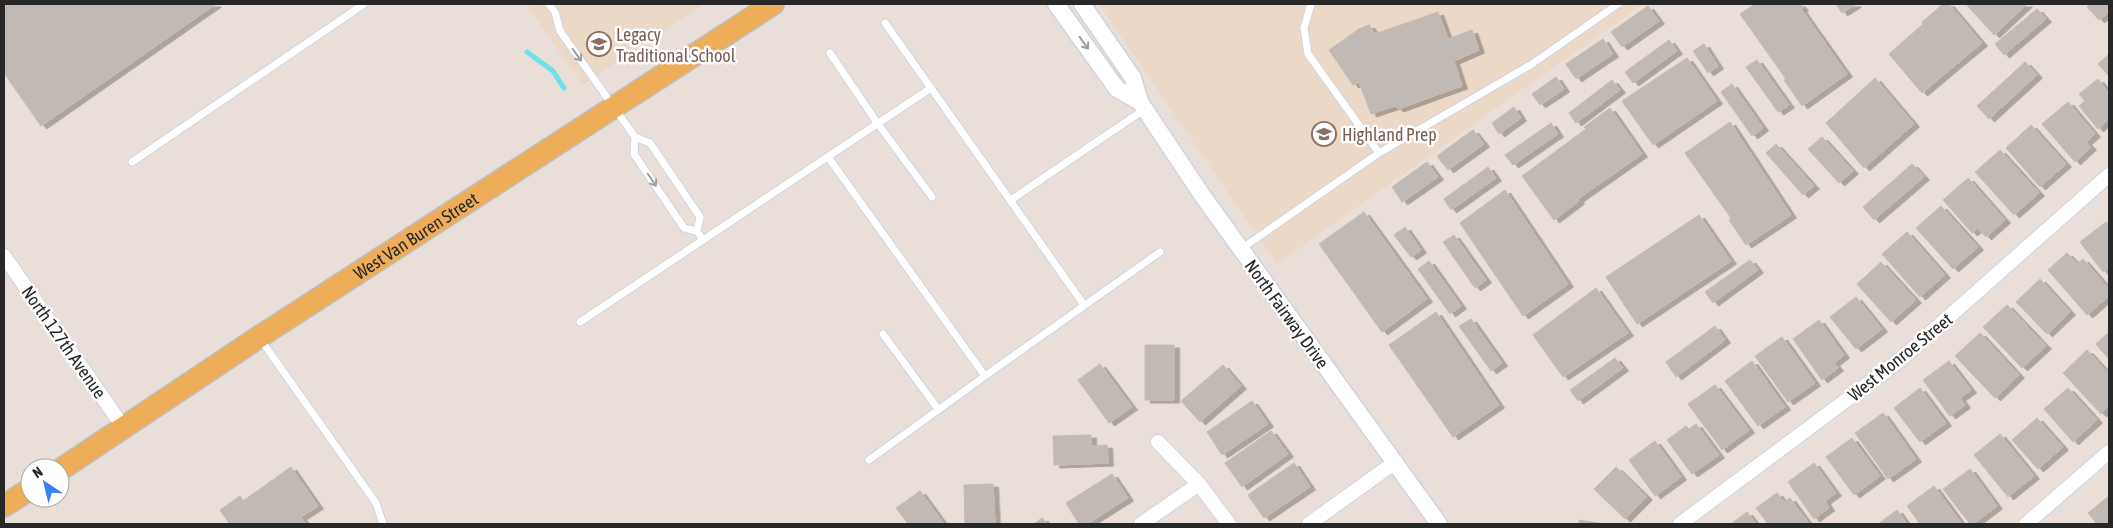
<svg xmlns="http://www.w3.org/2000/svg" width="2113" height="528" font-family="'Asap Condensed',sans-serif">
<defs>
<filter id="shadow"><feDropShadow dx="5.5" dy="3" stdDeviation="0" flood-color="#0004"/></filter>
</defs>
<rect width="100%" height="100%" fill="#e9ded8"/>
<path fill="#ecd8c7" d="M526,4H704L583,85Z
M1099,4H1643L1277,264Z"/>
<g fill="none" stroke-linecap="round" stroke-linejoin="round">
<path stroke="#6ae3ec" stroke-width="5" d="M527,52L553,71L564,88"/>
</g>
<path fill="#c1bab4" stroke="#c4bab2" filter="url(#shadow)" d="M4,4H216L41,126L4,73Z
M1755,4H1800L1803,8L1801,9L1847,74L1802,106L1784,80L1786,79L1740,14Z
M1836,4H1856L1842,13Z
M1943,4H1949L1982,43L1922,93L1889,54L1923,24L1922,22Z
M1966,4H2027L1994,35Z
M2091,4H2109V12L2099,20L2087,7Z
M1648,6L1659,21L1622,47L1611,32Z
M2037,9L2046,19L2004,55L1995,44Z
M1438,12L1448,39L1472,30L1479,50L1454,61L1462,86L1398,109L1395,106L1371,114L1359,82L1353,85L1329,50L1359,29L1369,25L1375,34Z
M1603,39L1613,54L1576,79L1566,64Z
M1669,40L1677,51L1633,83L1625,72Z
M1704,44L1718,66L1708,73L1693,51Z
M2109,54V76L2098,64Z
M1687,58L1717,101L1653,145L1622,101Z
M1757,60L1789,105L1778,112L1746,67Z
M2025,62L2037,75L1989,119L1977,106Z
M1556,77L1564,89L1540,105L1532,94Z
M1875,78L1914,124L1864,168L1826,123Z
M2098,79L2109,93V119L2098,129L2079,106L2085,101L2079,94Z
M1612,80L1620,90L1576,123L1569,113Z
M1732,84L1763,128L1752,136L1721,92Z
M2068,102L2095,134L2086,142L2091,147L2075,162L2042,124Z
M1514,107L1521,118L1499,134L1492,123Z
M1610,108L1642,154L1578,199L1579,201L1554,220L1522,176L1586,129L1584,127Z
M1730,122L1791,215L1746,245L1729,220L1731,218L1685,153Z
M1551,123L1558,134L1513,165L1505,155Z
M2031,125L2066,164L2040,187L2006,148Z
M1473,130L1484,144L1448,170L1437,156Z
M1822,137L1853,171L1839,183L1808,149Z
M1776,144L1814,186L1803,195L1766,153Z
M2000,150L2039,193L2014,215L1975,172Z
M1427,162L1438,177L1402,202L1392,187Z
M1912,164L1924,177L1874,220L1863,207Z
M1488,167L1496,178L1451,210L1444,199Z
M1968,178L2005,220L1986,237L1978,228L1972,233L1943,200Z
M1505,190L1568,284L1523,316L1460,223Z
M1941,206L1978,247L1953,269L1916,228Z
M1364,212L1427,299L1382,332L1319,244Z
M1699,215L1731,261L1637,324L1606,277Z
M2106,222L2109,226V268L2103,272L2080,242Z
M1405,227L1421,250L1411,257L1394,235Z
M1907,232L1945,275L1920,297L1882,254Z
M1454,235L1486,280L1475,288L1443,242Z
M2067,253L2077,264L2083,259L2109,289V296L2087,315L2048,270Z
M1750,260L1758,270L1713,303L1705,292Z
M1429,261L1461,306L1450,314L1418,269Z
M1881,262L1916,300L1891,322L1857,284Z
M2040,279L2070,312L2047,334L2016,302Z
M1596,288L1628,333L1563,377L1533,335Z
M1856,297L1882,329L1856,349L1830,317Z
M2007,305L2046,346L2022,368L1983,327Z
M1436,312L1499,405L1453,437L1389,345Z
M1471,319L1502,363L1491,371L1459,326Z
M1819,320L1844,355L1834,363L1838,368L1822,380L1793,339Z
M1715,326L1725,340L1676,377L1666,362Z
M2109,332V359L2096,344Z
M1980,333L2019,375L1995,398L1955,356Z
M1782,337L1815,383L1788,402L1755,356Z
M1145,345H1174V400H1145Z
M2087,350L2109,374V406L2101,414L2063,373Z
M1615,358L1623,368L1578,401L1570,390Z
M1752,361L1785,407L1758,426L1725,381Z
M1949,361L1971,390L1960,398L1965,405L1950,416L1923,380Z
M1100,364L1132,407L1109,423L1078,380Z
M1223,365L1241,386L1200,422L1181,401Z
M1715,385L1749,430L1722,450L1688,404Z
M1920,388L1946,423L1920,442L1894,408Z
M2068,388L2097,420L2073,442L2044,409Z
M1252,401L1268,424L1222,455L1207,432Z
M1883,413L1916,459L1888,479L1855,433Z
M2037,418L2063,447L2038,469L2012,440Z
M1696,424L1719,455L1692,474L1667,440L1686,426L1689,429Z
M1271,431L1288,454L1242,487L1225,463Z
M2000,434L2034,476L2008,497L1974,455Z
M1091,435V446L1107,445L1108,463L1054,465L1053,436Z
M1852,438L1880,476L1854,495L1826,457Z
M1655,441L1681,477L1655,496L1629,460Z
M1294,463L1310,487L1264,518L1248,495Z
M1814,463L1836,493L1825,501L1829,508L1814,519L1788,482Z
M291,467L318,506L301,517L306,524H228L229,523L220,510L240,496L243,501Z
M1616,467L1647,497L1625,519L1594,489Z
M1970,469L1997,506L1973,524H1970L1943,489Z
M1112,474L1128,498L1087,524H1079L1066,503Z
M993,484L995,524H965L964,485Z
M1934,486L1962,524H1920L1907,506Z
M920,491L944,524H908L896,508Z
M1777,493L1784,502L1790,498L1809,524H1768L1756,508Z
M2109,496V524H2097L2088,513Z
M1897,510L1907,524H1878Z
M1747,512L1756,524H1731Z
M1042,518L1048,524H1034Z
M1579,520L1605,524H1579Z"/>
<g fill="none" stroke-linecap="round" stroke-linejoin="round">
<defs>
<path id="service" d="M549,4L555,12L560,31L635,137L650,143L700,217L697,231L684,228L634,154L635,137
M1311,4L1304,28L1308,54L1379,153
M830,53L878,124L932,197
M931,88L1084,305
M828,157L985,376L869,460
M132,162L364,4
M1011,200L1145,109
M703,240L931,88L885,23
M1241,249L1379,153L1532,64L1618,4
M580,322L703,240L697,231
M883,334L938,409
M261,340L376,503L383,524
M985,376L1160,252"/>
<path id="minor" d="M4,256L124,428
M1158,442L1199,484L1229,524
M1141,524L1199,484
M1309,524L1394,463
M1680,524L1900,360L2109,175
M2026,524L2109,452"/>
<path id="tertiary" d="M1056,4L1117,89L1140,102
M1082,4L1133,78L1140,102L1202,195L1439,524"/>
<g id="primary">
<path id="s1" d="M60,470L259,337L773,4"/>
<path d="M4,506L30,489"/>
</g>
</defs>
<use href="#service" stroke="#cdd4e0" stroke-width="9"/>
<use href="#minor" stroke="#cdd4e0" stroke-width="16"/>
<use href="#tertiary" stroke="#cdd4e0" stroke-width="19"/>
<use href="#primary" stroke="#bebebe" stroke-width="24"/>
<use href="#service" stroke="#fff" stroke-width="7"/>
<use href="#minor" stroke="#fff" stroke-width="14"/>
<use href="#tertiary" stroke="#fff" stroke-width="16"/>
<use href="#primary" stroke="#eead58" stroke-width="21"/>
</g>
<defs><path id="oneway-shaft" d="M-6 0H5M1.5-3L5.5 0L1.5 3" fill="none" stroke-width="1.6" stroke-linecap="round" stroke-linejoin="round" transform="scale(1.25)"/></defs>
<g stroke="#9e9e9e">
<use href="#oneway-shaft" transform="translate(1084 43) rotate(54)"/>
<use href="#oneway-shaft" transform="translate(577 55) rotate(54)"/>
<use href="#oneway-shaft" transform="translate(652 180) rotate(56)"/>
</g>
<defs>
<symbol id="school-ring" viewBox="-11 -11 22 22"><circle r="9.5" fill="#fff" stroke="#8d6e63" stroke-width="1.5"/><path d="M0-5L7-2L0 1L-7-2ZM-4 1L0 2.5L4 1V4Q0 6-4 4Z" fill="#8d6e63"/></symbol>
</defs>
<g fill-rule="evenodd">
<use href="#school-ring" x="585" y="30" width="28" height="28"/>
<use href="#school-ring" x="1310" y="120" width="28" height="28"/>
</g>
<g text-anchor="middle" dominant-baseline="central" stroke-width="5" stroke-linejoin="round" paint-order="stroke">
<g font-size="18" fill="#785e54" stroke="#fff" text-anchor="start">
<text x="616" y="34">Legacy<tspan x="616" dy="21">Traditional School</tspan></text>
<text x="1342" y="134">Highland Prep</text>
</g>
<g font-size="18" fill="#272727" stroke="#fff">
<text stroke="none"><textPath href="#s1" startOffset="426">West Van Buren Street</textPath></text>
<text transform="translate(1287 314) rotate(54)">North Fairway Drive</text>
<text transform="translate(64 342) rotate(55)">North 127th Avenue</text>
<text transform="translate(1900 357) rotate(-39)">West Monroe Street</text>
</g>
</g>
<rect width="2113" height="528" fill="none" stroke="#272727" stroke-width="10"/>
<g transform="translate(45 483) rotate(325)"><circle r="24" fill="#ffffff" stroke="#a9a9a9"/>
<path d="M0-4L9 19L0 12L-9 19Z" fill="#3781f7"/>
<text y="-8" font-size="14" font-weight="bold" text-anchor="middle" fill="#272727">N</text>
</g>
</svg>
